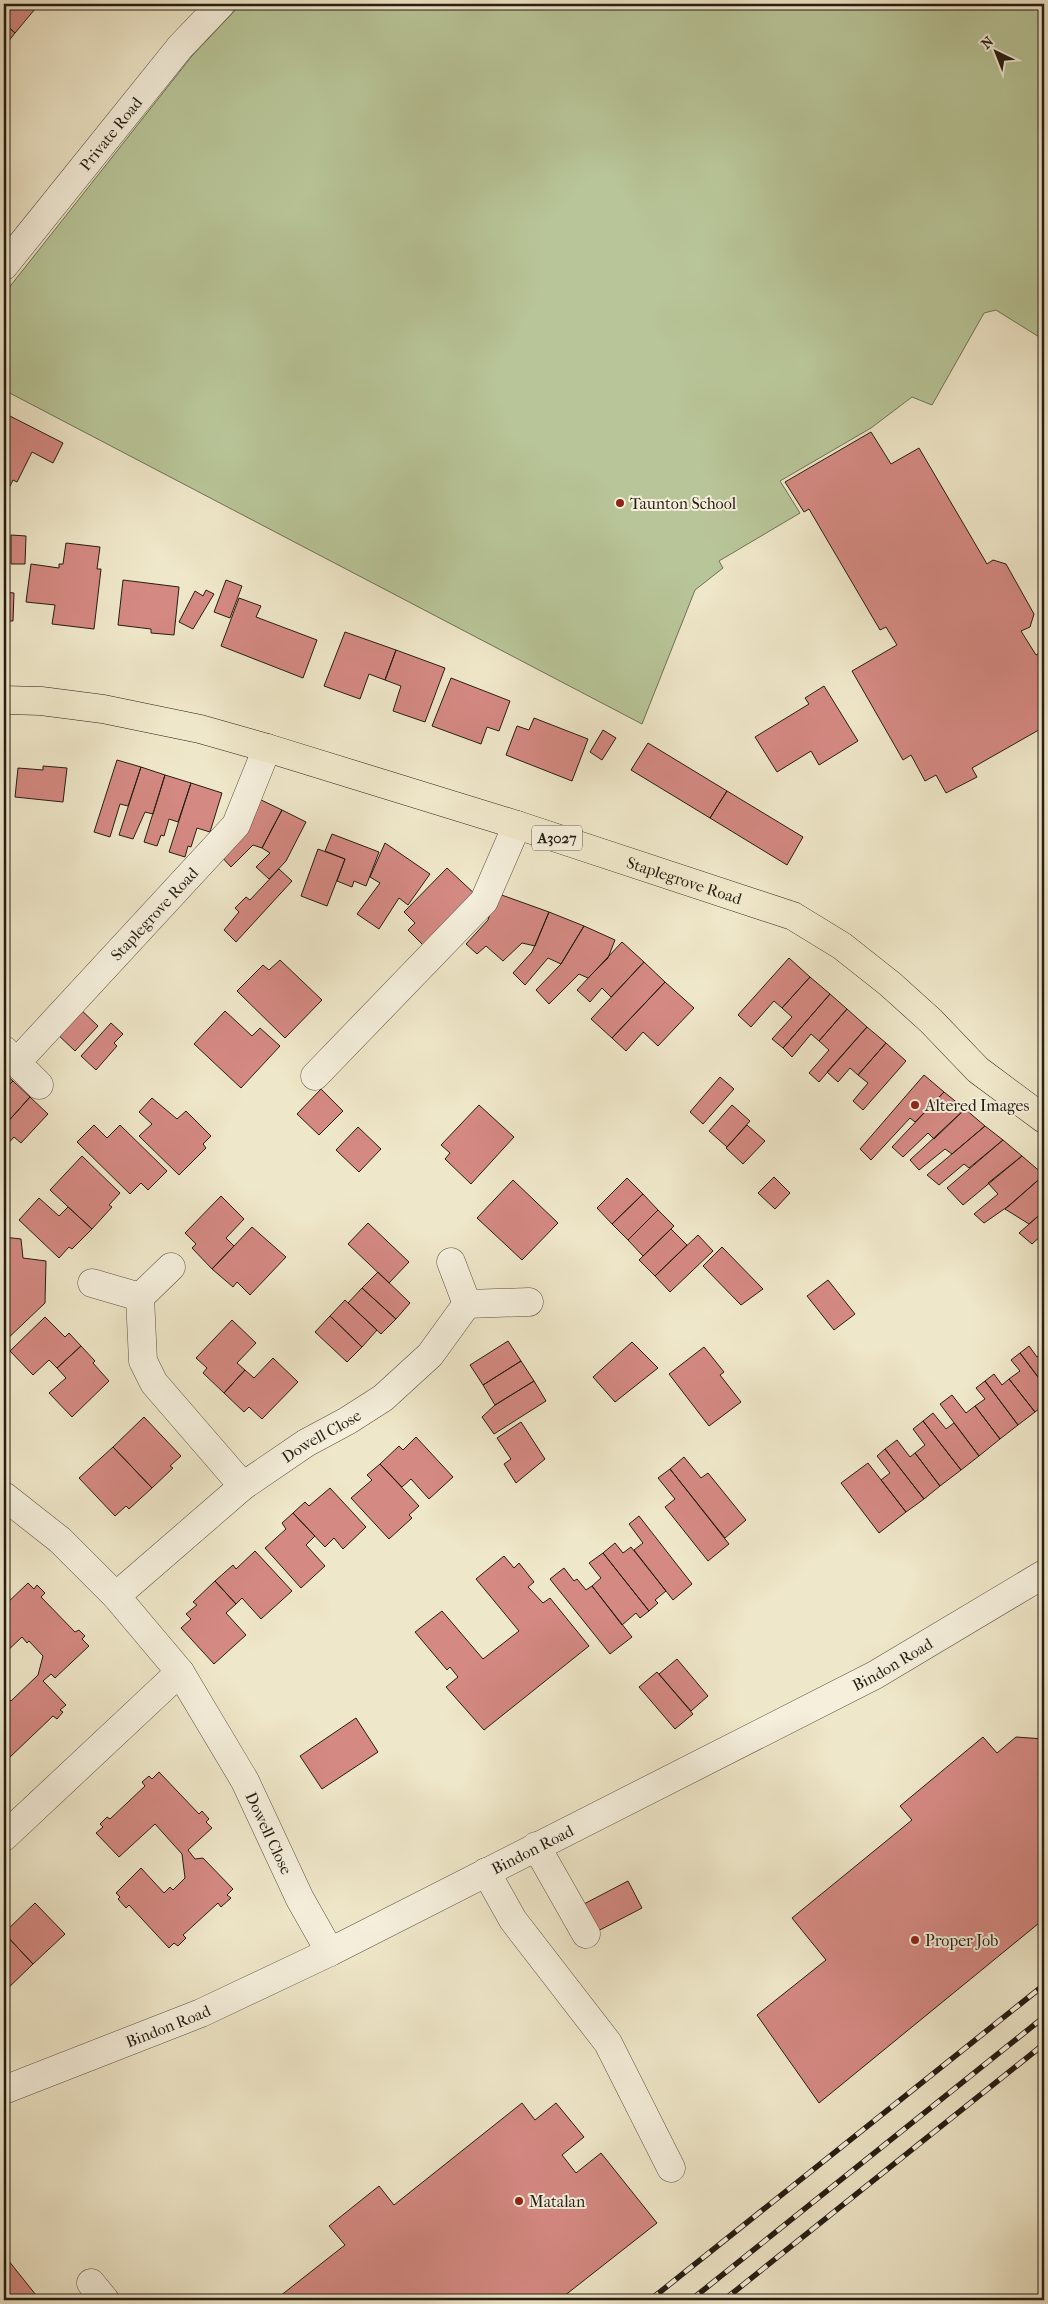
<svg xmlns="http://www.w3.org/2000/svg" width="1048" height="2304" font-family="'IM FELL French Canon',serif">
<rect width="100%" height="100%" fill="#efe7c9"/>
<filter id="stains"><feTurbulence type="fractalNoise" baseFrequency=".004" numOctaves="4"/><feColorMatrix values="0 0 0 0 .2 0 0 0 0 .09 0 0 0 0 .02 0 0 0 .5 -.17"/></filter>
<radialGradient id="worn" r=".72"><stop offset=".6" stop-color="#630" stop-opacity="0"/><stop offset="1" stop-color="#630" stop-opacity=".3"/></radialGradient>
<path fill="#b8c598" stroke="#6e7156" d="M241,4H1042L1044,41V340L996,310L984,313L932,405L912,397L871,428L780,481L800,513L719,561L723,568L695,590L642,724L4,390V294L192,56Z"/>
<path fill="#d48982" stroke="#251d14" d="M4,4H28L35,9L15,33L4,23Z
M4,23L15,33L4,47Z
M4,413L63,443L53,463L32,452L17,482L13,480L9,488L4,485Z
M871,432L891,464L919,448L987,564L993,560L1006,564L1034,614L1030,627L1021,631L1036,655L1044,650V727L972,768L977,777L946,793L936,775L925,781L911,755L903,760L852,671L897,645L886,627L880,630L809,509L804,512L785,482Z
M11,535L26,536L25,564H11Z
M66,543L100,547L97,569H101L94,629L52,624L55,605L26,602L31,564L59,568V564H63Z
M123,580L179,587L174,635L151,633V629L118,625Z
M226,580L242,586L230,618L214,612Z
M206,590L214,594L193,629L179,622L195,591L203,596Z
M4,592L14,593L13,621H4Z
M239,598L261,606L256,617L317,640L303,678L221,646Z
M345,632L396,650L385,680L369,674L360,699L324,686Z
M396,650L445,668L425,722L393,711L401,686L385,680Z
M451,678L510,701L499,731L487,727L481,744L432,726Z
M824,686L858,741L819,765L811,751L777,772L755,737L809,704L805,698Z
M534,718L588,739L572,781L506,755L517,726L529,730Z
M603,730L616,738L602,760L590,752Z
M648,743L727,791L710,818L631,770Z
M117,760L141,767L128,806L120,804L110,837L94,832Z
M43,766L67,768L63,802L15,797L18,768L43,770Z
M141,767L165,775L153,814L145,812L133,839L119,835Z
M165,775L191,783L178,822L169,819L164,836L161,835L157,846L144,842Z
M191,783L222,793L210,832L197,828L191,847L188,846L185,857L169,852Z
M727,791L803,837L787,865L710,818Z
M257,798L282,810L262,848L253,845L231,867L219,854Z
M282,810L306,822L286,861L269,879L256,867L270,853L262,848Z
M332,834L379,852L366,886L354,881L352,887L337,881L345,859L325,851Z
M385,843L430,874L408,905L399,898L379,929L357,914L380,883L370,877Z
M318,849L345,859L327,906L301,896Z
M447,868L477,896L426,948L408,930L415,923L404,912Z
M279,869L292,881L236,942L224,930L239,912L235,908L246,897L250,900Z
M496,893L549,912L535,946L522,943L503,961L486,946L477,954L466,944L488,920Z
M549,912L584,926L561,964L548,958L525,985L513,973L532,952Z
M584,926L615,940L608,958L588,978L579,974L549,1004L536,990L561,964Z
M622,942L644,962L611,997L602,988L590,1002L577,990Z
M789,958L810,977L782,1008L774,1001L751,1027L738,1015Z
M280,960L322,1000L285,1038L237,991L263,965L269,970Z
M644,962L665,982L612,1038L591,1019Z
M810,977L830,994L783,1048L772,1039L792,1017L782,1008Z
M665,982L694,1008L658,1046L643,1032L626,1051L612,1038Z
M830,994L847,1009L819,1041L811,1034L792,1057L783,1048Z
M77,1006L98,1026L75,1051L54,1031Z
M847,1009L867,1027L819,1082L809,1073L829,1050L819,1041Z
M225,1011L252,1036L260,1028L280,1046L241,1088L194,1044Z
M111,1023L123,1034L114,1043L117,1046L96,1070L81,1056Z
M867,1027L886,1043L858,1075L850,1068L838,1082L827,1072Z
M886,1043L906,1061L863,1110L853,1101L868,1083L858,1075Z
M4,1073L13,1081L4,1090Z
M924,1075L944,1092L915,1122L910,1118L871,1160L860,1149Z
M720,1077L734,1089L703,1124L690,1112Z
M13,1081L30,1097L4,1126V1090Z
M321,1089L343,1111L319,1135L297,1114Z
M944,1092L965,1109L934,1139L928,1133L903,1157L892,1147Z
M30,1097L48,1114L21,1143L14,1137L4,1148V1126Z
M152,1098L177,1119L186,1111L211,1136L203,1144L206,1148L179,1175L139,1136L152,1124L139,1112Z
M479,1105L514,1137L471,1184L445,1159L450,1153L441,1145Z
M732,1105L750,1121L727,1147L709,1131Z
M965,1109L985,1126L952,1154L945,1149L919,1170L910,1160Z
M94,1125L107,1138L120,1125L167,1171L148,1190L141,1183L130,1194L77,1142Z
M747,1125L765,1141L743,1164L726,1148Z
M985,1126L1003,1140L969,1168L964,1164L939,1185L927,1175Z
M358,1127L381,1149L359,1172L336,1150Z
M1003,1140L1022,1156L963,1205L947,1188Z
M82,1156L120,1193L109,1205L112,1207L92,1229L50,1190Z
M1022,1156L1044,1175L1010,1205L984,1223L974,1214L998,1194L988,1183Z
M1044,1175V1211L1029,1224L1005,1209Z
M774,1177L790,1193L775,1209L758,1193Z
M627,1178L643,1194L612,1224L597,1208Z
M513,1180L558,1223L522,1260L477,1218Z
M643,1194L658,1210L628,1240L612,1224Z
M221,1196L244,1219L226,1238L234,1246L212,1269L192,1248L196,1244L185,1233Z
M39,1198L59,1216L68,1207L92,1229L72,1249L69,1247L59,1258L19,1220Z
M658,1210L674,1226L643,1256L628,1240Z
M1044,1211V1233L1032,1244L1019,1233Z
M368,1223L409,1262L389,1283L348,1244Z
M252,1227L286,1257L250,1295L237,1282L233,1287L212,1269Z
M671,1229L687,1245L655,1276L639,1260Z
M698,1235L713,1251L670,1292L655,1276Z
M4,1237L21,1239L23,1258L46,1261L45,1303L4,1342Z
M722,1247L763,1289L741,1305L703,1266Z
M378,1272L410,1303L396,1319L362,1288Z
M828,1280L855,1314L834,1330L807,1296Z
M362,1288L396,1319L381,1334L348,1303Z
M345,1300L377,1330L362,1347L330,1316Z
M330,1316L362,1347L347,1362L315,1332Z
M45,1317L65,1337L69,1333L81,1346L57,1368L49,1360L33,1375L10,1351Z
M232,1320L256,1343L237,1363L245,1370L224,1393L203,1373L207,1368L196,1358Z
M508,1341L521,1361L483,1385L470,1365Z
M632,1342L658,1368L615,1402L593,1377Z
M81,1346L95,1361L93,1363L109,1381L72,1417L49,1393L66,1378L57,1368Z
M1029,1346L1037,1357L1044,1352V1385L1020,1353Z
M704,1347L724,1372L720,1375L741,1402L709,1426L669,1374Z
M1020,1353L1044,1385V1405L1035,1412L1009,1379L1020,1371L1011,1360Z
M273,1358L298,1382L262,1419L249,1407L244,1412L224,1393L245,1370L254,1378Z
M521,1361L534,1381L495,1405L483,1385Z
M994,1374L1002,1385L1009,1379L1035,1412L1018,1425L985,1381Z
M534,1381L546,1401L494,1434L482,1417L495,1405Z
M985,1381L1018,1425L1000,1439L975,1406L985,1399L976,1388Z
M952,1395L966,1413L975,1406L1000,1439L979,1456L940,1404Z
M933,1413L946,1429L954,1423L979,1456L961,1470L923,1421Z
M144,1417L181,1456L170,1466L173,1468L152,1488L113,1447Z
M923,1421L961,1470L940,1486L915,1453L925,1445L913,1429Z
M521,1422L545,1459L516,1483L504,1464L511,1459L497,1438Z
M416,1437L453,1477L429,1499L411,1479L402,1487L380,1464L399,1446L403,1450Z
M897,1440L910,1457L915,1453L940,1486L924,1499L885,1449Z
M113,1447L152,1488L129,1509L126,1506L115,1516L79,1478Z
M885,1449L924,1499L906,1512L881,1480L890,1473L877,1456Z
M684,1457L701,1478L708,1473L746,1520L725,1538L670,1469Z
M868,1463L906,1512L879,1533L841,1483Z
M380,1464L419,1506L409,1515L412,1518L389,1539L351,1498L372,1480L367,1475Z
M670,1469L729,1544L708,1561L665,1507L675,1499L658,1478Z
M330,1488L366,1527L343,1549L334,1538L325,1547L293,1513L305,1502L309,1506Z
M293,1513L315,1536L306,1545L325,1566L301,1588L265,1548L286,1529L282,1523Z
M639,1516L692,1584L673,1600L634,1550L643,1543L629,1524Z
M615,1543L623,1553L631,1547L666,1591L655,1600L658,1603L649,1611L603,1553Z
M255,1551L292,1591L261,1619L242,1598L236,1604L215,1581L233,1565L236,1569Z
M603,1553L649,1611L640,1618L636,1613L622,1625L592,1586L601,1578L589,1563Z
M504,1556L514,1568L519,1563L534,1582L528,1587L543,1603L550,1598L589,1646L484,1730L446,1687L458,1677L450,1667L447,1670L415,1632L442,1611L483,1659L519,1631L476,1579Z
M564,1568L574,1581L577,1579L586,1590L592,1586L632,1637L610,1654L550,1579Z
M215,1581L236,1604L226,1613L246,1635L214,1664L181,1628L191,1619L186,1614L197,1605L193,1602Z
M28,1583L34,1589L37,1585L45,1593L41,1597L75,1632L79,1630L85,1636L82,1639L89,1646L55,1678L51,1674L43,1681L66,1705L60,1710L63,1712L57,1719L53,1716L9,1758L4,1752V1694L11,1701L38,1675L43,1656L29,1641L27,1643L22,1637L4,1654V1606Z
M677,1659L708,1696L691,1711L659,1674Z
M657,1672L693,1714L675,1729L639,1687Z
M356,1718L378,1752L322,1789L300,1756Z
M983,1737L997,1753L1016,1737L1044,1739V1919L819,2103L757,2015L826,1960L792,1918L912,1820L900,1806Z
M159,1772L199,1814L202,1811L209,1819L206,1822L212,1828L188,1850L195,1859L203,1858L233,1889L227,1895L231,1898L221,1907L218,1903L183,1935L186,1938L178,1946L174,1943L169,1948L129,1905L126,1908L118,1899L120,1897L116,1893L141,1868L164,1893L170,1887L173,1890L185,1878L182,1854L155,1824L119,1857L96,1833L103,1827L100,1824L107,1817L110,1819L145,1786L142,1782L149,1776L152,1779Z
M628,1881L642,1908L596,1932L582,1905Z
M35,1903L65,1934L33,1964L4,1933Z
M4,1933L33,1964L4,1992Z
M522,2103L535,2120L556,2103L584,2137L562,2155L576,2173L601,2153L657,2223L559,2300H275L345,2245L329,2226L379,2186L394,2205Z
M4,2255L40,2300H4Z"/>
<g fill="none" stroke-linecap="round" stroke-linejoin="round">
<defs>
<g id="minor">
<path id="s1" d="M4,266L180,47L221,4"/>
<path d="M4,1050L39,1085"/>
<path id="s2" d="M17,1062L236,825L267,748"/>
<path d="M315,1076L484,901L517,825"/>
<path d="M451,1262L467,1304"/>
<path d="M171,1267L140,1297L143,1361L154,1383L243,1486"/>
<path d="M92,1283L140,1297"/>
<path d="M467,1304L529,1302"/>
<path id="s3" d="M4,1496L60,1540L116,1596L180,1672L245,1781L300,1899L330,1952"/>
<path id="s4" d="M116,1596L243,1486L306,1443L347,1421L383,1398L430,1355L467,1304"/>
<path d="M4,1837L180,1672"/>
<path d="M536,1846L586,1934"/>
<path d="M486,1872L513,1920L608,2043L671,2168"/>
<path id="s5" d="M4,2090L201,2013L330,1952L875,1675L1044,1574"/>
<path d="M91,2283L105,2300"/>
</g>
<g id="major">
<path id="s6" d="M4,700L41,701L103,709L200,729L267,748L517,825L793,916L842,946L890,984L931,1021L978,1070L1044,1119"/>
</g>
</defs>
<use href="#minor" stroke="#585041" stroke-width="29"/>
<use href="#major" stroke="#251d14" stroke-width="29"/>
<use href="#minor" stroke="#f5efdc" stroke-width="28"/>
<use href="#major" stroke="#efe7c9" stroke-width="28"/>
<defs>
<path id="rail" d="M650,2300L1044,1985
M691,2300L1044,2017
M724,2300L1044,2044"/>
</defs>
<use href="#rail" stroke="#251d14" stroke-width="5.5"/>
<use href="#rail" stroke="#f5efdc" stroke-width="4" stroke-dasharray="11" stroke-linecap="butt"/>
</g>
<g fill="#8f2418" stroke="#f5efdc" stroke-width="2">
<circle cx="620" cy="503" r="5"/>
<circle cx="915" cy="1105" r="5"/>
<circle cx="915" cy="1940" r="5"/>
<circle cx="519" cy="2201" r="5"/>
</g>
<g text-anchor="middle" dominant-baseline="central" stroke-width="4" stroke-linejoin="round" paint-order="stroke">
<rect fill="#f5efdc" stroke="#635c50" stroke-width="1" x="532" y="825.5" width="50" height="25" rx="4"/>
<g font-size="15" font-weight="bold" fill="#251d14">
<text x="557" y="838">A3027</text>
</g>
<g font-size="16" fill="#251d14" stroke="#f5efdc">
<text stroke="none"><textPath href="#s1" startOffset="170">Private Road</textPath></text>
<text stroke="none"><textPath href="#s6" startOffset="706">Staplegrove Road</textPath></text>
<text stroke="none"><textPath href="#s2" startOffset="202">Staplegrove Road</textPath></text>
<text stroke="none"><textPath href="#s4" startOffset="261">Dowell Close</textPath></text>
<text stroke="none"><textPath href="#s5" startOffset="986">Bindon Road</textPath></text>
<text stroke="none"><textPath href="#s3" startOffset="434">Dowell Close</textPath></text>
<text stroke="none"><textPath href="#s5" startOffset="581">Bindon Road</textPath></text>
<text stroke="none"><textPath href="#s5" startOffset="176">Bindon Road</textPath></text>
</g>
<g font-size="16" fill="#251d14" stroke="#f5efdc" text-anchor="start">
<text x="630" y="503">Taunton School</text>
<text x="925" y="1105">Altered Images</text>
<text x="925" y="1940">Proper Job</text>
<text x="529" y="2201">Matalan</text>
</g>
</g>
<rect width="1048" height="2304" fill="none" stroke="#efe7c9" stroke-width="20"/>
<rect x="5" y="5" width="1038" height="2294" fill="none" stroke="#251d14" stroke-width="2.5"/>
<rect x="10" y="10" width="1028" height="2284" fill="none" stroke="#251d14"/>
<g transform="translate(996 52) rotate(317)" stroke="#f5efdc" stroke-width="4" paint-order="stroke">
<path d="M0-4L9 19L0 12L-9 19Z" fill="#251d14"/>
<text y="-8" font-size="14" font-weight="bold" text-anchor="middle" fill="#251d14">N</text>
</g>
<rect width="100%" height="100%" filter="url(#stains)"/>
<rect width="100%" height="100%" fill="url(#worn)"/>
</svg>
